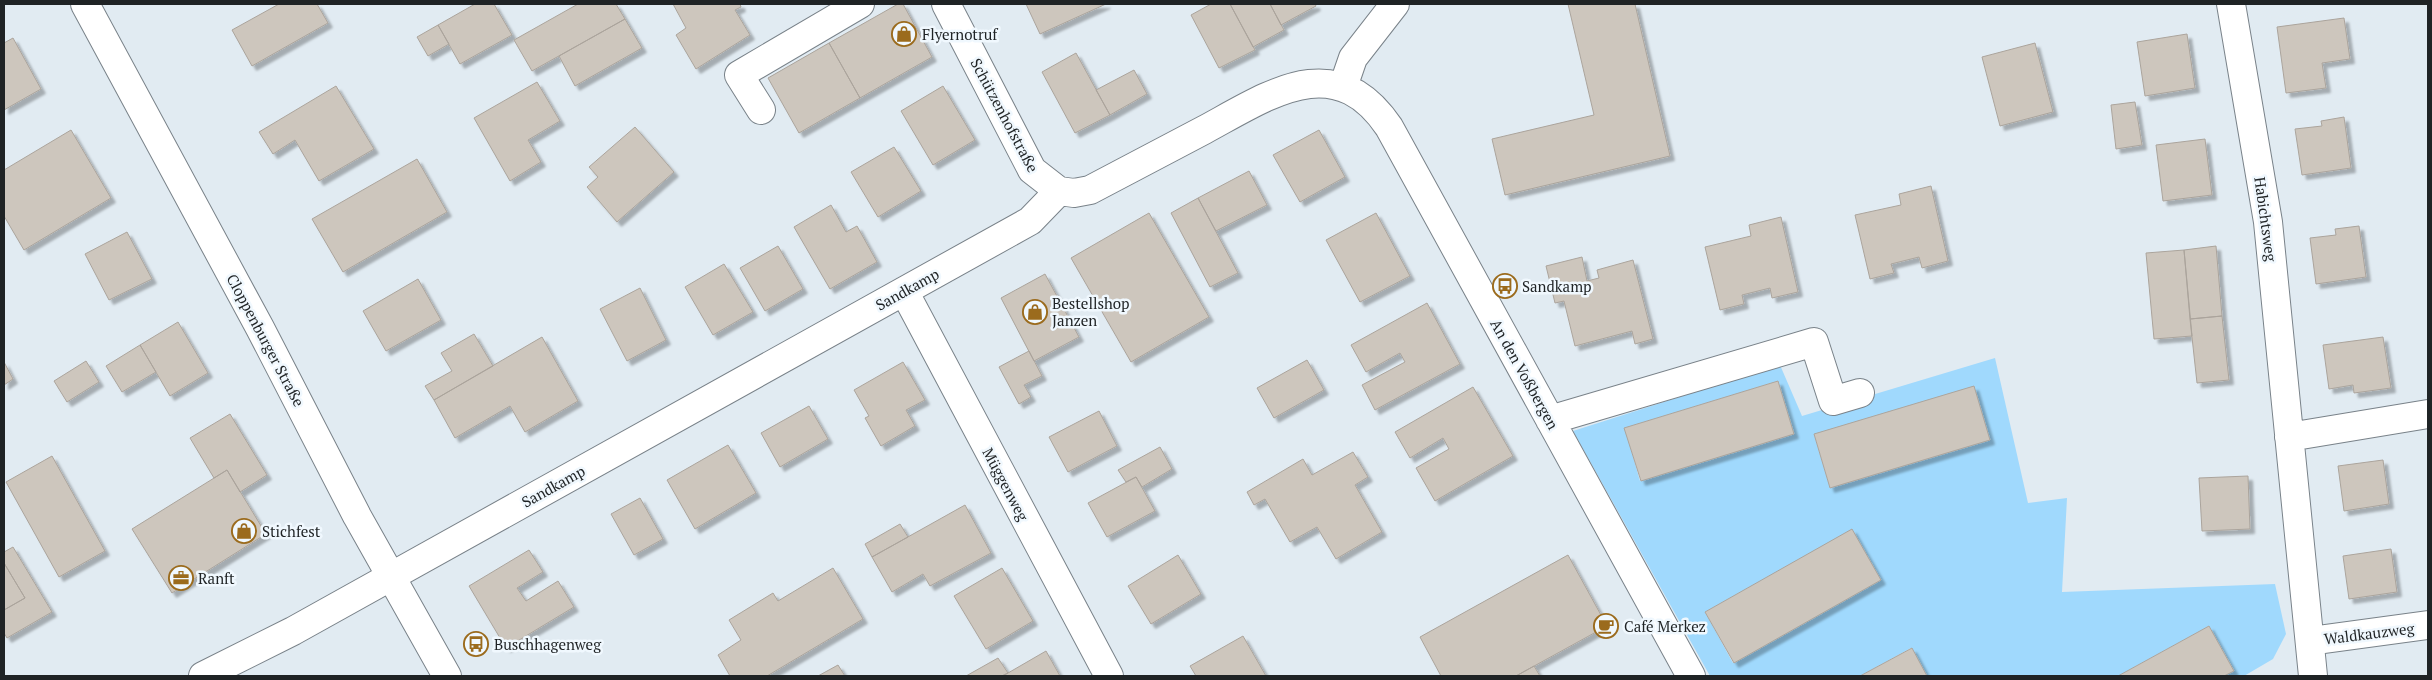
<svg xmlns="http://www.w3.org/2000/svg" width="2432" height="680" font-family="'PT Serif',serif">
<defs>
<filter id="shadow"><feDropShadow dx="4.5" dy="4.5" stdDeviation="1" flood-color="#0004"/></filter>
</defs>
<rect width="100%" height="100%" fill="#e1ebf2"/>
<path fill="#a0d9fd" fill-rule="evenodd" d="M1995,358L2028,503L2067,498L2062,592L2275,584L2286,634L2273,659L2244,676H2224L2234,670L2209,626L2118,676H1927L1911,648L1860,676H1710L1573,431L1780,365L1802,416ZM1778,381L1794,434L1640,481L1625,428ZM1814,434L1990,440L1830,488ZM1852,530L1880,580L1733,663L1705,612Z"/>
<path fill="#cdc6bd" stroke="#aba49c" filter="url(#shadow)" d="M279,4H317L328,23L252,66L232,30Z
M475,4H494L512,35L460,64L438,25Z
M578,4H616L625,19L532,71L514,40Z
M673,4H740L741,7L735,10L750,35L696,69L676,35L686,28Z
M898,4H903L932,57L860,98L829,43Z
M1026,4H1106L1040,34Z
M1211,4H1230L1255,50L1219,68L1191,15Z
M1230,4H1270L1284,30L1253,47Z
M1270,4H1315L1316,6L1281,25Z
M1568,4H1635L1670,156L1505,195L1492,139L1594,115Z
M2344,18L2350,59L2322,63L2326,88L2286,93L2277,27Z
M625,19L642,48L575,86L559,56Z
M438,25L449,44L428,56L417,37Z
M2187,34L2195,88L2145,96L2137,42Z
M13,38L41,89L4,110V43Z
M829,43L860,98L799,133L768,78Z
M2035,43L2053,112L2000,126L1982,57Z
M1076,53L1110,115L1075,133L1042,72Z
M1134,70L1147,94L1110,115L1096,90Z
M537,82L560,121L528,140L541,162L510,181L474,118Z
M336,86L374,149L319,181L295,140L273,154L259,132Z
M943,86L975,140L933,165L901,111Z
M2135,102L2142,145L2116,149L2111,105Z
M2344,117L2351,168L2302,175L2295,129L2322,126L2321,121Z
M635,127L674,172L617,222L587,187L598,177L589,167Z
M71,130L111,198L24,250L4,216V170Z
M1319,130L1345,177L1300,202L1273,155Z
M2205,139L2212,195L2163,201L2156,145Z
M894,147L921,191L878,217L851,172Z
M417,159L447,212L343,272L312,219Z
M1249,171L1267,205L1216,231L1198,198Z
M1931,186L1948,261L1922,268L1919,257L1891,264L1894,273L1870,279L1855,215L1901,205L1899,194Z
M1198,198L1238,273L1210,287L1171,213Z
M831,205L846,232L857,226L877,262L830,289L794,227Z
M1149,213L1209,317L1131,362L1071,258Z
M1376,213L1410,276L1360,302L1326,240Z
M1781,217L1798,292L1772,298L1770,288L1742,295L1744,304L1720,310L1705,247L1751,236L1749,225Z
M2359,226L2366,277L2316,284L2310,238L2336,235L2335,229Z
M127,232L152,279L109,300L85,254Z
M778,246L803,289L765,311L740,268Z
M2216,246L2222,316L2190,319L2184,250Z
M2184,250L2192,336L2154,339L2146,253Z
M1582,257L1587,281L1599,278L1597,270L1633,260L1653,339L1635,344L1632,331L1575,346L1564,301L1555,303L1546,266Z
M724,264L753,312L713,335L685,287Z
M1045,274L1079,337L1034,361L1001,298Z
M418,279L441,320L386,351L363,311Z
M640,288L666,340L627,361L600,309Z
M1427,303L1460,364L1375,410L1362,385L1405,362L1400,353L1366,372L1351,345Z
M2222,316L2229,380L2197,383L2190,319Z
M178,322L208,373L170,396L140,345Z
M474,334L493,366L434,400L425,386L452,371L441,353Z
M542,337L578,401L525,432L510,406L455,438L434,400Z
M2383,337L2391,388L2354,393L2353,385L2329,389L2323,345Z
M140,345L156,372L122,392L106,366Z
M1029,351L1042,376L1024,385L1031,397L1019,404L999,367Z
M1307,360L1324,390L1274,418L1257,388Z
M86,361L99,382L67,402L54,381Z
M4,362L13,379L4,385Z
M903,362L925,400L906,410L915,426L881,446L865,418L869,416L854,390Z
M1778,381L1794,434L1641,481L1624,428Z
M1974,386L1990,440L1830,488L1814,434Z
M1473,387L1513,456L1435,501L1416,468L1449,449L1443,438L1410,458L1395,432Z
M809,406L828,439L780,467L761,433Z
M1099,411L1117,446L1068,472L1049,437Z
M230,414L267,475L240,492L227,470L214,478L190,438Z
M728,445L756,493L695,529L667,480Z
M1160,447L1172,469L1142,487L1136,477L1126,482L1118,470Z
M1353,452L1368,477L1355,485L1382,532L1336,559L1317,527L1290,542L1265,499L1254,505L1247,492L1303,459L1312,475Z
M52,456L105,551L59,577L6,482Z
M2383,460L2389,504L2344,511L2338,466Z
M227,470L266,534L172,593L132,529Z
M2248,476L2250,529L2202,531L2199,478Z
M1136,477L1155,511L1107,537L1088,503Z
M640,498L663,539L634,555L611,514Z
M965,505L991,553L930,586L923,574L892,592L872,557Z
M900,524L908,537L872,557L865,544Z
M1852,529L1881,580L1734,663L1705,612Z
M13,547L52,612L7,638L4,633V610L25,598L4,563V552Z
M2391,549L2397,592L2349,599L2343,556Z
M529,550L543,572L517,588L526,601L558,581L574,607L506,648L469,586Z
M1178,555L1201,594L1151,624L1128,586Z
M1568,555L1607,626L1516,676H1441L1420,637Z
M4,563L25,598L4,610Z
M833,568L863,619L767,676H730L718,655L741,640L729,620L773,593L778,601Z
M1002,568L1033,621L986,649L954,596Z
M2209,626L2234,671L2224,676H2118Z
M1243,636L1266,676H1196L1190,666Z
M1912,648L1927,676H1860Z
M1046,651L1060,676H1002L1008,673Z
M998,658L1008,673L1002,676H966Z
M838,665L845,676H818Z
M1534,666L1540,676H1516Z"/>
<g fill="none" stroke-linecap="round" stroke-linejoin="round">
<defs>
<path id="minor" d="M946,4L1032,170L1059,191L1074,193L1090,190C1128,170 1166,150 1204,130C1269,95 1335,47 1389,127L1691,676
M2231,4L2268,222L2313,676
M1343,87L1353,58L1395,4
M761,110L739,75L860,4
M904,291L1109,676
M1550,420L1814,342L1833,401L1860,393
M2289,437L2428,414
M2310,641L2428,625
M203,676L293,631L1030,221L1059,191"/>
<path id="major" d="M85,4L260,328L357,516L447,676"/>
</defs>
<use href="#minor" stroke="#798289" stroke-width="30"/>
<use href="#major" stroke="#798289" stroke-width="30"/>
<use href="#minor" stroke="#fff" stroke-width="28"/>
<use href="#major" stroke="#fff" stroke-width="28"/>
</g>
<defs>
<symbol id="shop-ring" viewBox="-11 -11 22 22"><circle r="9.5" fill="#f0f8fe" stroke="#9b6b1d" stroke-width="1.5"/><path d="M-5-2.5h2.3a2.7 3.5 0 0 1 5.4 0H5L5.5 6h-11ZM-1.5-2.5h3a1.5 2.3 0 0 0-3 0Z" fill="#9b6b1d"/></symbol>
<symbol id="bus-ring" viewBox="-11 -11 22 22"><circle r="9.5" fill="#f0f8fe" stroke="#9b6b1d" stroke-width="1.5"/><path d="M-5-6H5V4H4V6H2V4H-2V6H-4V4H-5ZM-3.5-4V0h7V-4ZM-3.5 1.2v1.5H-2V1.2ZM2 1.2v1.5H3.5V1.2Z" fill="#9b6b1d"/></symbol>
<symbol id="office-ring" viewBox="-11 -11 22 22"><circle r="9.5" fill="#f0f8fe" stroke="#9b6b1d" stroke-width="1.5"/><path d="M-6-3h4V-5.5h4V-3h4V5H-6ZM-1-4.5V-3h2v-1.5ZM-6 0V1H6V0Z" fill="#9b6b1d"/></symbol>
<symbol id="cafe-ring" viewBox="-11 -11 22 22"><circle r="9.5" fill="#f0f8fe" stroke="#9b6b1d" stroke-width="1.5"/><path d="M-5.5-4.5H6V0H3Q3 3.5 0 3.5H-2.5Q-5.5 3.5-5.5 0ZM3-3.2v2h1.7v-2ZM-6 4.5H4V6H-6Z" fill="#9b6b1d"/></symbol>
</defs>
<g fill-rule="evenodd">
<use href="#shop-ring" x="890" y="20" width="28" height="28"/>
<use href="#bus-ring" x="1491" y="272" width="28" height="28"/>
<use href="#shop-ring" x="1021" y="298" width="28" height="28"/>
<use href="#shop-ring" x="230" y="517" width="28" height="28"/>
<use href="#office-ring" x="167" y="564" width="28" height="28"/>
<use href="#cafe-ring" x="1592" y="612" width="28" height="28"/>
<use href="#bus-ring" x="462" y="630" width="28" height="28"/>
</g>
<g text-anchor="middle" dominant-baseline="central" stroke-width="5" stroke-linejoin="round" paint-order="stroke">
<g font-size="15" fill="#1f2325" stroke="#f0f8fe" text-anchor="start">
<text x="922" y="34">Flyernotruf</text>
<text x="1522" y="286">Sandkamp</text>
<text x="1052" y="303">Bestellshop<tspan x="1052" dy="17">Janzen</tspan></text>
<text x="262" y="531">Stichfest</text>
<text x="198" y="578">Ranft</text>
<text x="1624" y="626">Café Merkez</text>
<text x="494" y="644">Buschhagenweg</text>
</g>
<g font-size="15" fill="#1f2325" stroke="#f0f8fe">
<text transform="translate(1005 115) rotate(62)">Schützenhofstraße</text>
<text transform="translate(2266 219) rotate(82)">Habichtsweg</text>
<text transform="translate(907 289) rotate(-29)">Sandkamp</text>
<text transform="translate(266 340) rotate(62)">Cloppenburger Straße</text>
<text transform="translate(1525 374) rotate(61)">An den Voßbergen</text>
<text transform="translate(1006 484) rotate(62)">Müggenweg</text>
<text transform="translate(553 486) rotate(-29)">Sandkamp</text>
<text transform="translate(2369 633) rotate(-7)">Waldkauzweg</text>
</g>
</g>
<rect width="2432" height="680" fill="none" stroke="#1f2325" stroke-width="10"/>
</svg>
